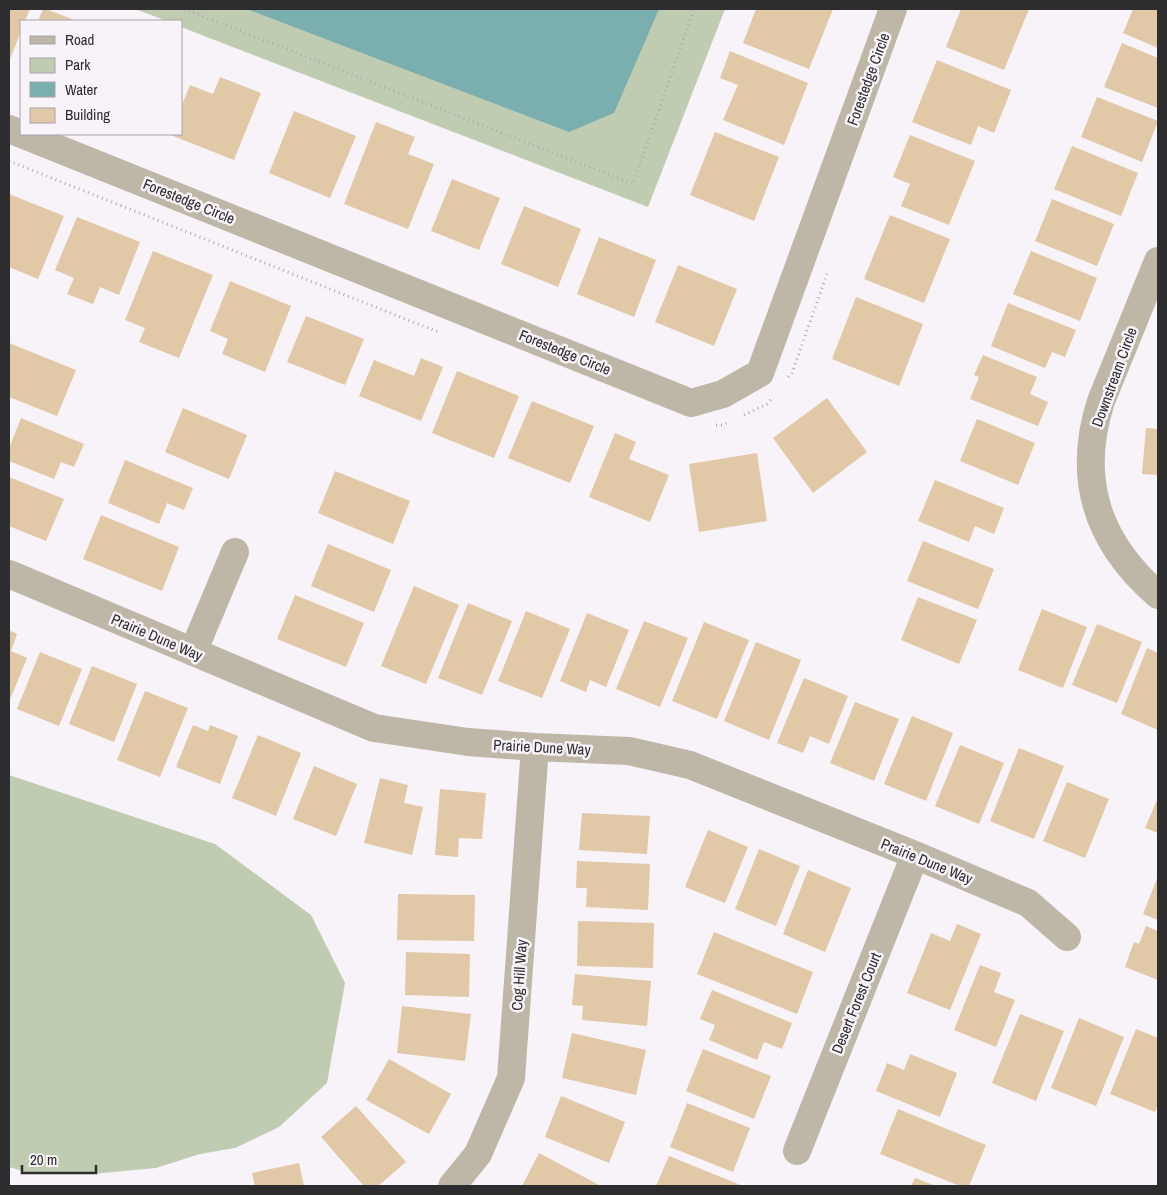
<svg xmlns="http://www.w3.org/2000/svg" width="1167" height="1195" font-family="'Archivo Narrow',sans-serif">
<rect width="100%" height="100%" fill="#f8f3f9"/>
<path fill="#c0ccb1" d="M135,9H725L648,207L181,27V21H167Z
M9,775L215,844L311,915L345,983L327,1083L279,1127L235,1148L200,1154L156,1168L92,1174L29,1173L9,1167Z"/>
<path fill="#7baeaf" d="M247,9H659L614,113L569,132Z"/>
<path fill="#e1c8a6" d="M9,9H30L25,21H21V31L9,62Z
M43,9H46L77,21H38Z
M756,9H833L809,69L743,43Z
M961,9H1029L1004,70L946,47Z
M1133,9H1158V48L1123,33Z
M1122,43L1158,58V108L1104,87Z
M730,51L808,83L784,145L723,120L738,85L720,78Z
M937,60L1011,90L994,133L978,126L971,145L912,122Z
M220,77L261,93L234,160L168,134H181V107L190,85L213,94Z
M1097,97L1158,121L1142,162L1081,137Z
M294,111L356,136L330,198L269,173Z
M376,122L415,137L408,154L434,164L408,229L344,204Z
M715,132L779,157L754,221L690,195Z
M910,135L975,161L949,225L901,206L910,184L893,177Z
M1072,146L1138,173L1121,216L1054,189Z
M452,179L500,198L479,250L431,231Z
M9,194L64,216L38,279L9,267Z
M1052,199L1114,224L1097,266L1035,241Z
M524,206L581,229L558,287L501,264Z
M890,215L950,239L924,303L864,279Z
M77,217L140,242L119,295L100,287L93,304L67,294L74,278L55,270Z
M599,237L656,260L634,317L577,294Z
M153,251L213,275L179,358L139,342L145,328L125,320Z
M1031,251L1097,278L1080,321L1013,294Z
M678,265L737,289L714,346L655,322Z
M230,281L291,306L265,372L222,354L228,339L210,331Z
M856,297L923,324L899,386L832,359Z
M1008,303L1076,330L1065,357L1052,352L1045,368L991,346Z
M306,316L364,339L345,385L287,362Z
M9,343L76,370L57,416L9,397V381L10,377H9Z
M983,355L1037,377L1030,394L1048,402L1038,426L970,399L979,377L974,375Z
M421,358L443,367L421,421L359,396L374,360L414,376Z
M457,371L519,396L494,458L432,433Z
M827,398L867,452L813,493L773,438Z
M532,401L594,426L570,483L508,458Z
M183,408L247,435L229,479L165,452Z
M21,418L84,444L74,467L61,462L54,479L9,461V448Z
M977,419L1035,443L1018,485L960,461Z
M1146,428L1158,429V475L1142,474Z
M615,433L636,442L629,459L669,475L650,522L589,497Z
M757,453L767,521L699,532L689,464Z
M125,460L193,488L184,510L167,503L159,524L108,503Z
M335,471L410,501L393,544L318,513Z
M9,477L64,499L46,541L9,526Z
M935,480L1004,508L994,534L975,526L969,542L918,521Z
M101,515L179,547L162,591L83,559Z
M923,541L994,569L978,609L907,581Z
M328,544L391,570L374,612L311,586Z
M414,586L459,605L426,684L381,666Z
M295,595L364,623L346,667L277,639Z
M918,597L977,620L959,664L901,640Z
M468,603L512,621L482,695L438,678Z
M1042,609L1087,627L1063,688L1018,670Z
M526,611L570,629L542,698L498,681Z
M587,613L629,630L606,687L590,680L586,692L560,681Z
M644,621L688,638L660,707L616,689Z
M704,622L749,640L717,719L672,701Z
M1097,624L1142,642L1117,703L1072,685Z
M9,630L17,634L11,651L27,658L9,702Z
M756,642L801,660L769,740L724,721Z
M1147,648L1158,653V730L1121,714Z
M40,652L82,669L59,726L17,709Z
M92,666L137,684L114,742L69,724Z
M804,678L848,696L829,744L810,736L803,753L777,743Z
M145,691L188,708L160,777L117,760Z
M855,702L899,719L874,781L830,763Z
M912,716L953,733L926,801L884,784Z
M193,725L208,731L210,725L238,736L220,784L176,767Z
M258,735L301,753L276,816L232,798Z
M960,745L1004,763L979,824L935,806Z
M1019,748L1064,766L1034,839L990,821Z
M314,766L357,784L336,836L293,819Z
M380,778L408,785L404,803L423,807L412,855L364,843Z
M1067,782L1109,799L1085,858L1043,841Z
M440,789L486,793L482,839L459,838L458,857L435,855Z
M1157,800H1158V833L1145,828Z
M582,813L650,816L647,854L579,850Z
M708,830L748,847L725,903L685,887Z
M759,849L800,866L776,926L735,909Z
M577,861L650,864L648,910L586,907L587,888H576Z
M808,870L851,888L825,952L783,934Z
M1158,876V920L1143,914Z
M398,894L475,895L474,941L397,940Z
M578,921L654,923L653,968L577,966Z
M957,924L981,934L950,1010L907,993L931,933L950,941Z
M1146,926L1158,931V980L1125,967L1134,942L1139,944Z
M714,932L813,972L797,1014L697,974Z
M406,952L470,954L469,997L405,995Z
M980,965L1001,973L994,992L1015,1000L996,1047L954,1030Z
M575,974L651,981L647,1026L582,1020L583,1006L572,1005Z
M712,990L792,1023L782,1049L764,1042L757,1060L709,1040L715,1025L700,1019Z
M402,1006L471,1014L465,1061L397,1053Z
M1020,1014L1064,1031L1036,1101L992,1083Z
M1079,1018L1124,1037L1096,1106L1051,1088Z
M1136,1029L1158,1038V1104L1155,1112L1110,1094Z
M572,1033L646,1050L636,1095L562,1078Z
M703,1049L771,1076L754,1119L686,1091Z
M910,1054L957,1073L940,1117L876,1091L887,1063L904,1070Z
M389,1059L451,1094L429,1134L366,1100Z
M561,1096L625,1122L609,1163L545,1137Z
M687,1103L750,1128L733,1172L670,1147Z
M356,1106L406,1162L378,1186H364L321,1137Z
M898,1109L986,1145L969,1186H960L880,1154Z
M539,1153L601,1186H522Z
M669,1156L743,1186H656Z
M299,1163L304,1186H255L252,1173Z
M915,1178L936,1186H911Z"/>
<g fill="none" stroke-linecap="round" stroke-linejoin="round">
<path stroke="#aeaaaf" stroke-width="3" stroke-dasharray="1 4" stroke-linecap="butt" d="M184,9L633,184L694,9
M9,161L438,332
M788,377L792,373L828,271
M744,415L767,404L772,398
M716,425H722L729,422"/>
<path stroke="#beb7a7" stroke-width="28" d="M9,129L691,403L723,394L760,373L893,9
M1158,261L1101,401C1076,479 1097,542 1158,595
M9,574L374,728L468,742L535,747L629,751L690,765L915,855L1028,903L1067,937
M193,652L235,552
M797,1151L915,855
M452,1186L478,1154L511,1078L535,747"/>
</g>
<g text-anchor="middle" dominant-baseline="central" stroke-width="5" stroke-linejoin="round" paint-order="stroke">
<g font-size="15" fill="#2d2c2e" stroke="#f8f3f9">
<text transform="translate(868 79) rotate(-70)">Forestedge Circle</text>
<text transform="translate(189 201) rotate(22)">Forestedge Circle</text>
<text transform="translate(565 352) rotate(22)">Forestedge Circle</text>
<text transform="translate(1114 377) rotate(-70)">Downstream Circle</text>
<text transform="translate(157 637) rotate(23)">Prairie Dune Way</text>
<text transform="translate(542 747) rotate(3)">Prairie Dune Way</text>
<text transform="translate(927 861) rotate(22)">Prairie Dune Way</text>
<text transform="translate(519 975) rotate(-86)">Cog Hill Way</text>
<text transform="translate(856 1003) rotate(-68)">Desert Forest Court</text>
</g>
</g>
<rect width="1167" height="1195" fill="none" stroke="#2d2c2e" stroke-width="20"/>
<rect x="20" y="20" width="162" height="115" fill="#f8f3f9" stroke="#a7a3a8"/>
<rect x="30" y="36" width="25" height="8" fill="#beb7a7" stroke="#a7a3a8"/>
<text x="65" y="45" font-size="15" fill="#2d2c2e">Road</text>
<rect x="30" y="58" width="25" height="15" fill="#c0ccb1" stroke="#a7a3a8"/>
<text x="65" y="70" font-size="15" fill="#2d2c2e">Park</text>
<rect x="30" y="82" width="25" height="15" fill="#7baeaf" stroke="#a7a3a8"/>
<text x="65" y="95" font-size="15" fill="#2d2c2e">Water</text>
<rect x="30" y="108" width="25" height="15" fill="#e1c8a6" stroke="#a7a3a8"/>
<text x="65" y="120" font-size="15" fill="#2d2c2e">Building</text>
<path d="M22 1165v8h74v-8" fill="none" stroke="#2d2c2e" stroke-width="2.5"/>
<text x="30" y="1165" font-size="15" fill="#2d2c2e" stroke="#f8f3f9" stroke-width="4" paint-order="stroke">20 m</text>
</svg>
